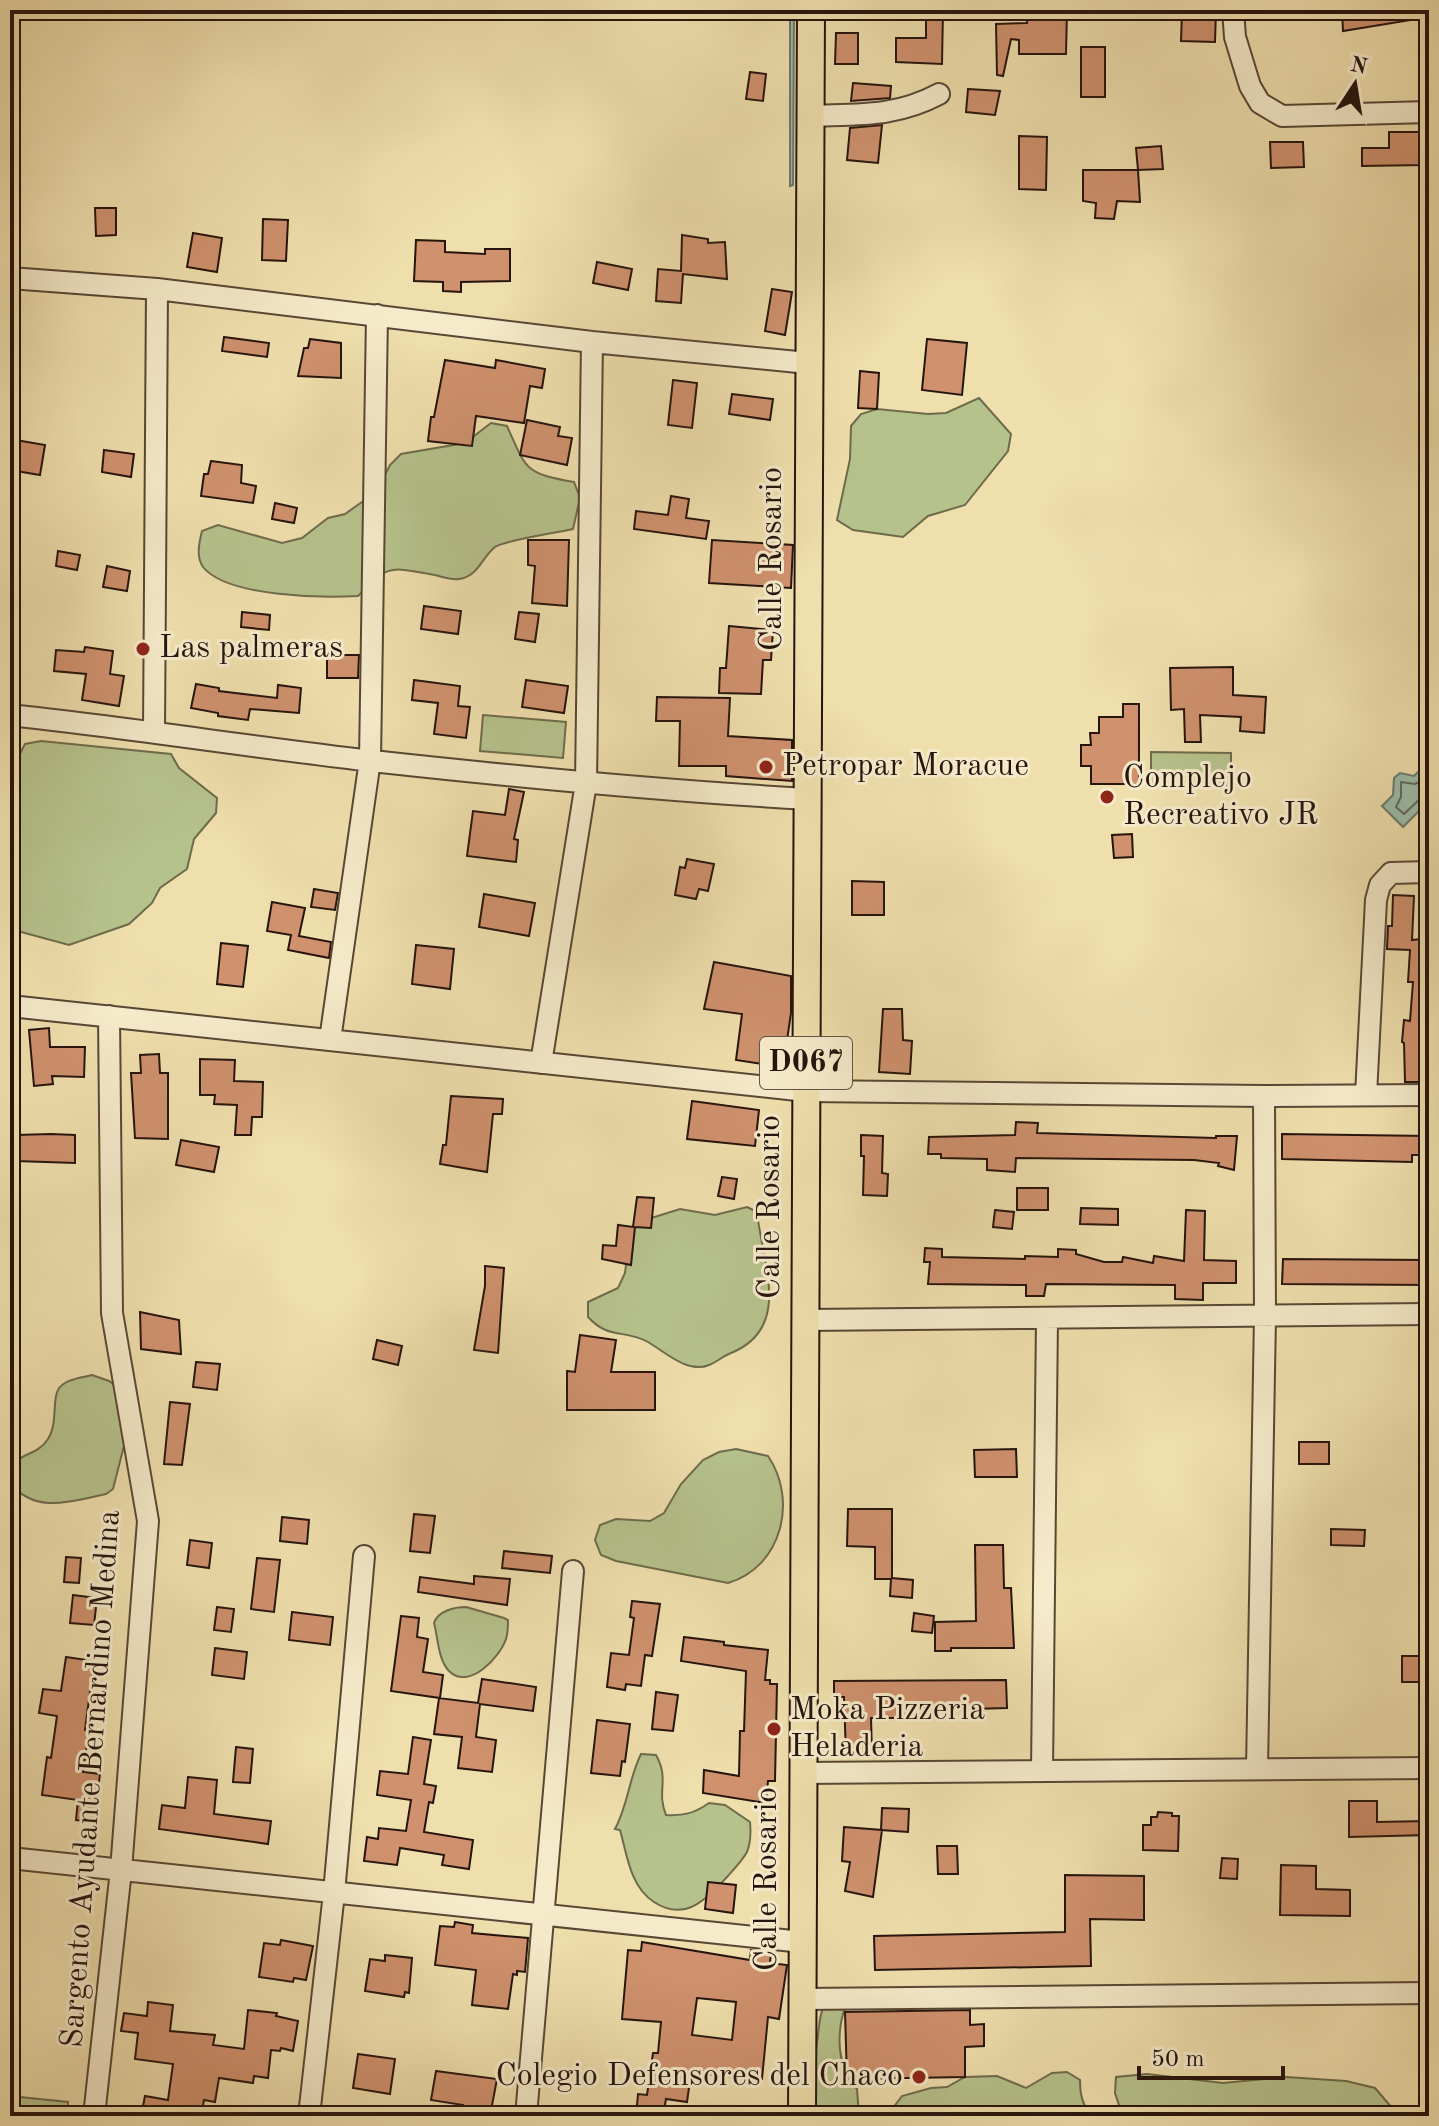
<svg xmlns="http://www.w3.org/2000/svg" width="1439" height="2126" font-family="'Old Standard TT',serif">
<rect width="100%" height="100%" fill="#efdfad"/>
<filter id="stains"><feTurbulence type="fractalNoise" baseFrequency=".0025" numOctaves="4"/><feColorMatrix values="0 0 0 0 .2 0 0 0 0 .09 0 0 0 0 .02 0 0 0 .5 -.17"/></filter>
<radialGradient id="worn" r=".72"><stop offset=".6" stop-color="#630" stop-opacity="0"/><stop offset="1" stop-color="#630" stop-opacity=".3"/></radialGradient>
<path fill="#b6c28c" stroke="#6e6b4c" stroke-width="2" d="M979,398L1011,434L1008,451L965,505L928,516L903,537L853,530L837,520L850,459L851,426L861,414L877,409L928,414L946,413Z
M491,423L507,426C527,471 525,473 574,482L580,498L573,529C557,533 505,540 495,547C482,557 478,577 459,579C452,580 442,577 435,575C390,568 391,562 358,596C323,598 227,597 203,567C196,557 199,543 202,531L218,525L282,543L302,538L328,518L345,514L376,492L390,465L401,454L465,443Z
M483,715L566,722L563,758L480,751Z
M41,741L171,754L179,768L217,798L216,813L194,839L187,869L160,888L152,903L129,924L69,945L10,929V773L25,744Z
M1151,752L1231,753V786L1151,785Z
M747,1207L757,1212C762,1262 793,1328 731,1353C723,1356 717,1362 709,1365C688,1374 665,1352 648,1342C625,1329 609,1340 588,1317V1302L618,1288L625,1273L629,1241L635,1227L645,1220L680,1209L715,1215Z
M92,1375L109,1381L123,1391L126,1438L113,1489L106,1494C72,1501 36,1515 10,1483C10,1448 34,1461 48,1439C58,1423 52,1400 58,1390C64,1379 81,1378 92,1375Z
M736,1449L768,1456C798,1500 782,1567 728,1583L616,1561L601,1555L595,1540L600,1525L616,1519L650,1521L664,1513L681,1484L703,1460L719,1452Z
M466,1607L504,1618L508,1620C508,1626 508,1633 506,1639C500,1657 469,1691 449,1671C438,1660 438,1637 434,1623C438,1611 454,1607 466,1607Z
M641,1754L656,1755C670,1780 656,1791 666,1815C684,1816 695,1813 709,1803L725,1805L750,1822C751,1832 751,1842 747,1852C742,1861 734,1869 727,1877C707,1898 686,1923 654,1902C630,1887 627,1854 620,1830L615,1829C628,1805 629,1778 641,1754Z
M827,1990L845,2007C836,2035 837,2068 857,2089L859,2116H800L812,2081L820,2019Z
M1067,2072L1080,2080C1080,2094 1082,2105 1092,2116H892L893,2108L902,2096L931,2088L947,2087L965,2077L997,2076L1026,2088L1052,2073Z
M1147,2074L1223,2083L1286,2077L1346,2081L1375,2088L1399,2116H1116L1120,2108L1115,2093L1116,2077Z
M10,2096L68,2102L67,2116H10Z"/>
<path fill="#9abda9" stroke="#6c796b" stroke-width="2" d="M790,10H794L793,185L790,186Z
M1423,767L1429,772V801L1403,827L1382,806L1393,795L1394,778L1400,773L1414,776Z"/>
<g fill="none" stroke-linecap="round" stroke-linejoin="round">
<path stroke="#60685b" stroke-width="2" d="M1429,777L1415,784L1401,782V797L1396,807L1404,814L1421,798L1429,796"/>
</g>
<path fill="#cf916e" stroke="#26140d" stroke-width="2" fill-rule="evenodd" d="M926,10H943L942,64L896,62V38H926Z
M1027,10H1067L1066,54H1019V40L1011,39L1003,76L997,75L996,24L1027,23Z
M1182,10H1216L1215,42L1181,41Z
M1342,10H1416L1417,19L1343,31Z
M836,33H858V64H835Z
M1081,47H1105V97H1081Z
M750,72L766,74L763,101L746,99Z
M853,83L891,86L890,98L851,101Z
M968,89L1000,91L995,115L966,112Z
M882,125L878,163L847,160L850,128Z
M1389,132H1423L1424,165L1362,166V148H1389Z
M1019,136L1047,137L1046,190L1019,189Z
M1270,142H1303L1304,167L1271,168Z
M1161,146L1163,169L1138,170L1136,148Z
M1083,170H1138L1140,202L1117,201L1114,219L1095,218L1096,203L1083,201Z
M95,208H116V235L96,236Z
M263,219L288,220L286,261L262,260Z
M193,233L222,238L217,272L187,267Z
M682,235L708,239V243L725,242L727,279L683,274L681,303L656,301L658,269L681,271Z
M416,240L445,241V252L485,254V249H510V281L461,282V292L443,291V282L414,281Z
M597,262L632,269L628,290L593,283Z
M772,289L792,292L785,335L765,331Z
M224,337L269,343L267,357L222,351Z
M310,339L341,343V378L298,376L304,348H308Z
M927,339L967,343L962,395L922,390Z
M445,360L495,368L496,360L545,369L542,388L530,386L524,423L476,416L472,446L428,441L431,417H434Z
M860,371L879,373L877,409L858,408Z
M673,380L697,383L692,428L668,425Z
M732,394L773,399L770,420L729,414Z
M527,420L560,427L558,436L572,438L567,465L520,455Z
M10,439L45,445L40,475L10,470Z
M104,450L134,454L131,477L102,472Z
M211,461L242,465L241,483L256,486L253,503L201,496L204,474H208Z
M671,496L689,499L686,518L709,521L706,539L634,529L636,511L668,515Z
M275,503L297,508L294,523L272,519Z
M528,540H569L567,606L532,603L535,566L528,565Z
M712,540L793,545L791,588L709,583Z
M58,551L80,555L77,570L56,566Z
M107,566L130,571L127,591L103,587Z
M424,606L461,611L458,634L421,629Z
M242,612L270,615L269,630L241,627Z
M519,612L539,614L535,642L515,639Z
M729,626L773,630L771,660H763L761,694L719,693L720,668H726Z
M85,647L113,651L110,674L124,676L119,706L82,700L86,674L54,671L56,650L84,652Z
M327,655H359L358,678H327Z
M1233,667V695L1266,697L1264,733L1240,731L1241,717L1200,715L1201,742H1185L1184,709L1171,710L1170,668Z
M414,680L460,686L458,706L470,707L466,738L434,734L438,703L412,700Z
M526,680L568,686L564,713L522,707Z
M196,684L219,688V691L277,698L278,685L301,688L299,713L250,709L248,720L218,716V713L191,708Z
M657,697L730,698L728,736L792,740V781L726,776V766H679L680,721H656Z
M1123,704H1139V784H1091V766H1081V745H1091L1090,733H1099V717H1123Z
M509,789L524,792L514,839L518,840L516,862L467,856L473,811L505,815Z
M1132,834L1133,857L1114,858L1112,835Z
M687,859L714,864L708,891L699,889L696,899L675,895L680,867L685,868Z
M852,881L884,882V915H852Z
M314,889L338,893L335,910L311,907Z
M484,894L535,903L529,936L479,927Z
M1393,895L1414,896L1412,940L1429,938L1426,997H1429V1082H1405L1404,1043L1402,1042L1404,1020L1410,1021L1413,982H1408L1410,950L1387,949L1388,926H1392Z
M272,902L305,908L299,936L331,942L329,958L288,950L291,935L267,931Z
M221,943L248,946L243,987L217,984Z
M416,945L454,949L450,989L412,984Z
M714,962L791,976V1013L783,1067L736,1060L742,1014L704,1009Z
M883,1009H902L903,1040L912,1041L910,1074L879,1072Z
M49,1028L50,1047H85L84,1077L52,1076L53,1084L34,1086L29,1030Z
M159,1054L160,1073H168V1139L135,1138L131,1073H141L140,1055Z
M200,1059L235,1060L234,1081L263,1082L262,1117H252L251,1135H235L237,1105L214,1104L215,1095H200Z
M451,1096L503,1099L502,1114H493L487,1172L440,1164L443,1145H446Z
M692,1101L759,1110L755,1146L687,1139Z
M1016,1122L1038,1123L1037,1133L1216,1138V1136H1237L1234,1170L1218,1166L1219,1163L1194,1160L1016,1158L1015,1172L987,1170V1159L941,1158V1154H928L929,1137L1015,1135Z
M51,1134L75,1135V1163L16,1161V1135Z
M1282,1134L1429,1136V1155H1412V1162L1282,1159Z
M861,1135L883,1136L882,1173L888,1174L887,1196L863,1195L864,1156H861Z
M181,1140L219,1147L214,1172L176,1165Z
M722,1177L737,1179L734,1199L718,1196Z
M1017,1188H1048V1210H1017Z
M637,1197L654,1198L651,1228L635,1227L631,1265L602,1259L603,1245L616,1246L618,1225L633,1227Z
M1081,1208L1118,1209V1225L1080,1224Z
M995,1210L1014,1212L1012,1229L993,1227Z
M1186,1210L1205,1211L1204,1260L1236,1261V1283H1203V1300L1175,1299V1285L1046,1284L1044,1296H1026V1285L928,1284L930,1262H924L925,1248L942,1249V1257L1025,1259V1256L1058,1257V1249L1076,1250V1254L1104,1262H1122L1123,1257L1153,1263L1154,1256L1184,1261Z
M1283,1259L1429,1260V1285L1282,1284Z
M485,1266L504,1268L498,1353L474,1350L485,1286Z
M140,1312L179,1320L181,1354L141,1349Z
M580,1335L616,1340L611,1372H655V1410H567V1371L575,1372Z
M377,1340L402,1346L398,1365L373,1359Z
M196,1362L220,1364L217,1390L193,1387Z
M170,1402L190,1404L182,1465L164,1464Z
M1299,1442H1329V1464H1299Z
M1016,1449L1017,1477H975L974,1450Z
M848,1509H892V1578L913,1580L912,1598L890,1596L891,1579H875V1547L847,1546Z
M414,1514L435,1516L430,1553L410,1551Z
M282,1517L309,1520L307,1544L280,1541Z
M1331,1529L1365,1530L1364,1546L1331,1545Z
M190,1540L212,1543L209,1568L187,1565Z
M975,1545H1003L1004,1588H1011L1014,1648H951V1651H935V1622L976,1621Z
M504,1551L552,1556L550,1573L502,1568Z
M66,1557L81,1558L79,1583L64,1582Z
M257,1558L280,1560L274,1612L251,1609Z
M474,1576L510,1579L507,1605L418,1592L420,1577L474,1584Z
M73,1595L97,1598L94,1625L70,1623Z
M632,1601L660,1604L652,1656L645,1655L641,1686L626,1684L625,1690L607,1687L611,1653L629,1655L634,1618L630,1617Z
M217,1607L234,1609L231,1632L214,1630Z
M292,1612L333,1617L330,1645L289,1640Z
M914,1613L934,1616L932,1633L912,1631Z
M401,1616L419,1618L417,1637L428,1639L423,1672L443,1675L440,1698L391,1691Z
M684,1637L724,1642V1645L768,1650L765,1680H770V1684H777L775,1781H768L766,1803L703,1793L704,1770L739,1776L740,1731H744L746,1671L681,1661Z
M215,1648L247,1652L244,1679L212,1675Z
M1402,1656H1429V1682H1402Z
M66,1657L94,1661L85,1730L89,1731L83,1772L100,1774L94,1822L76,1820L78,1800L42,1795L47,1757L51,1758L57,1716L39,1713L43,1689L61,1691Z
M482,1679L536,1687L533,1711L480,1704L476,1737L496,1740L492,1772L458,1768L462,1737L434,1734L439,1698L478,1703Z
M1006,1680L1007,1708L934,1710V1718H871L872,1755H846L844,1697H834V1681Z
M656,1692L678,1695L673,1731L652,1729Z
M597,1720L630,1724L625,1762L622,1761L620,1776L591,1773Z
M413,1737L431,1740L424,1784L436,1786L433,1803L429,1802L424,1832L473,1840L469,1869L442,1865L444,1855L400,1848L397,1865L364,1861L367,1837L378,1839L379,1828L406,1831L411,1800L377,1795L380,1771L408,1774Z
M236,1747L253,1749L250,1783L233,1782Z
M188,1777L217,1780L214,1814L271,1821L268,1844L159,1829L162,1805L185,1808Z
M1349,1801H1377V1822L1428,1821L1429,1835L1349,1837Z
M882,1808L909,1809L908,1832L881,1830Z
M1158,1812L1172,1813V1816H1179L1178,1851L1143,1850V1825H1151V1817H1157Z
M844,1827L882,1830L873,1897L845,1891L850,1862L842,1861Z
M937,1846H957L958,1874H938Z
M1222,1858L1238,1859L1237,1879L1220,1878Z
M1281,1865L1316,1866V1889L1350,1890V1916L1280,1915Z
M1065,1875L1144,1876V1920L1090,1919L1091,1966L875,1970L874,1936L1065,1932Z
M708,1882L736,1885L733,1913L705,1909Z
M455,1922L473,1925L472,1933L528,1938L525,1972L517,1971V1975L513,1974L508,2009L472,2005L476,1970L435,1965L440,1926L454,1927Z
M281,1940L313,1946L306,1980L294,1978L293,1982L259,1977L264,1943L280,1945Z
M642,1942L750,1960L751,1950L771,1952L770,1963L787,1965L779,2019L768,2017L762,2079L691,2073L687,2102L666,2099L663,2116H636L638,2094L647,2095L653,2053H658L661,2022L622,2019L628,1950L641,1951ZM697,1998L736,2002L732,2040L692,2035Z
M385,1955L412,1958L409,1993L405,1992L404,1997L365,1991L370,1959L385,1961Z
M148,2002L173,2005L170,2031L215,2035L213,2045L244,2049L248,2010L277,2013L276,2016L298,2021L293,2051L281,2048L280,2051L271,2050L268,2078L254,2076L253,2083L219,2078L215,2102L204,2100L201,2116H141L145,2096L168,2100L173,2064L135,2059L138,2033L121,2031L124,2013L147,2016Z
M970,2010V2025L984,2024V2046L965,2047V2077L847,2079L845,2012Z
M358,2054L395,2059L390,2094L353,2088Z
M436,2071L497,2079L490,2116H462L463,2105L431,2100Z"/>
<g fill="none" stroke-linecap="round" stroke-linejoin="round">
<defs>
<path id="minor" d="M1233,10L1235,37L1250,86L1260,103L1282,116L1429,112
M811,116C859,114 896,117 939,94
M10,278L157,289L592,342L808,363
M10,715C131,728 251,747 372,761C518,777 663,791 809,799
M154,731L157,289
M10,1006L806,1091L1264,1096L1429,1095
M330,1040L370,760L377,315
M541,1063L586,783L592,342
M1366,1095L1376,900L1380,885L1391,873L1429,872
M805,1320L1429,1314
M1257,1769L1265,1316L1264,1096
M1042,1771L1047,1318
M802,1773L1429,1768
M10,1858L802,1942
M802,1999L1429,1993
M94,2116L121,1870L148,1521L112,1313L109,1016
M309,2116L334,1893L364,1556
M526,2116L573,1571"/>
<path id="major" d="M802,2116L811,10"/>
</defs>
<use href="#minor" stroke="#584735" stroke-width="24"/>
<use href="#major" stroke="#26140d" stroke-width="30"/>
<use href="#minor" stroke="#f5eaca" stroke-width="20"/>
<use href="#major" stroke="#efdfad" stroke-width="26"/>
</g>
<g fill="#8f2418" stroke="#f5eaca" stroke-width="3">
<circle cx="143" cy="649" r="8"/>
<circle cx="766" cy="767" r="8"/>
<circle cx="1107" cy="797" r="8"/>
<circle cx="774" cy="1729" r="8"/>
<circle cx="919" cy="2077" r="8"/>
</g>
<g text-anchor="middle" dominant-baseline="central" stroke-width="6" stroke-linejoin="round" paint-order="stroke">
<rect fill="#f5eaca" stroke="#645446" stroke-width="2" x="760" y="1037" width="92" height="52" rx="6"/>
<g font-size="30" font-weight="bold" fill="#26140d">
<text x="806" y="1063">D067</text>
</g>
<g font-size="32" fill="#26140d" stroke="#f5eaca">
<text transform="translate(773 559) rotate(-90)">Calle Rosario</text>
<text transform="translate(771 1207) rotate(-90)">Calle Rosario</text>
<text transform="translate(92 1779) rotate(-86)">Sargento Ayudante Bernardino Medina</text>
<text transform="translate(768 1879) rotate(-90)">Calle Rosario</text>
</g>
<g font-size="32" fill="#26140d" stroke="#f5eaca" text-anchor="start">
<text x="159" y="649">Las palmeras</text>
<text x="782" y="767">Petropar Moracue</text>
<text x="1123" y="779">Complejo<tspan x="1123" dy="37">Recreativo JR</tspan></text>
<text x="790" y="1711">Moka Pizzeria<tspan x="790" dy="37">Heladeria</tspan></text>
<text x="903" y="2077" text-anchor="end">Colegio Defensores del Chaco</text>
</g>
</g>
<rect width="1439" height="2126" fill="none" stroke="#efdfad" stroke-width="40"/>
<rect x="12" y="12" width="1415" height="2102" fill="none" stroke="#26140d" stroke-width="4"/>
<rect x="20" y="20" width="1399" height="2086" fill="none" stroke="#26140d" stroke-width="2"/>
<g transform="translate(1355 84) rotate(12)" stroke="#f5eaca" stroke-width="6" paint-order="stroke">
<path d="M0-6L14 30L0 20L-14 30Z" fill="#26140d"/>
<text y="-12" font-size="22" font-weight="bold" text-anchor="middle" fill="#26140d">N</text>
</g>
<path d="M1139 2066v12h144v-12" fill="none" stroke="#26140d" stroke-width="4"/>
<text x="1151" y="2066" font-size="24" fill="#26140d" stroke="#f5eaca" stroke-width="6" paint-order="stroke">50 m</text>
<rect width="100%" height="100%" filter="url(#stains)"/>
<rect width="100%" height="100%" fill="url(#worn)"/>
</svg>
